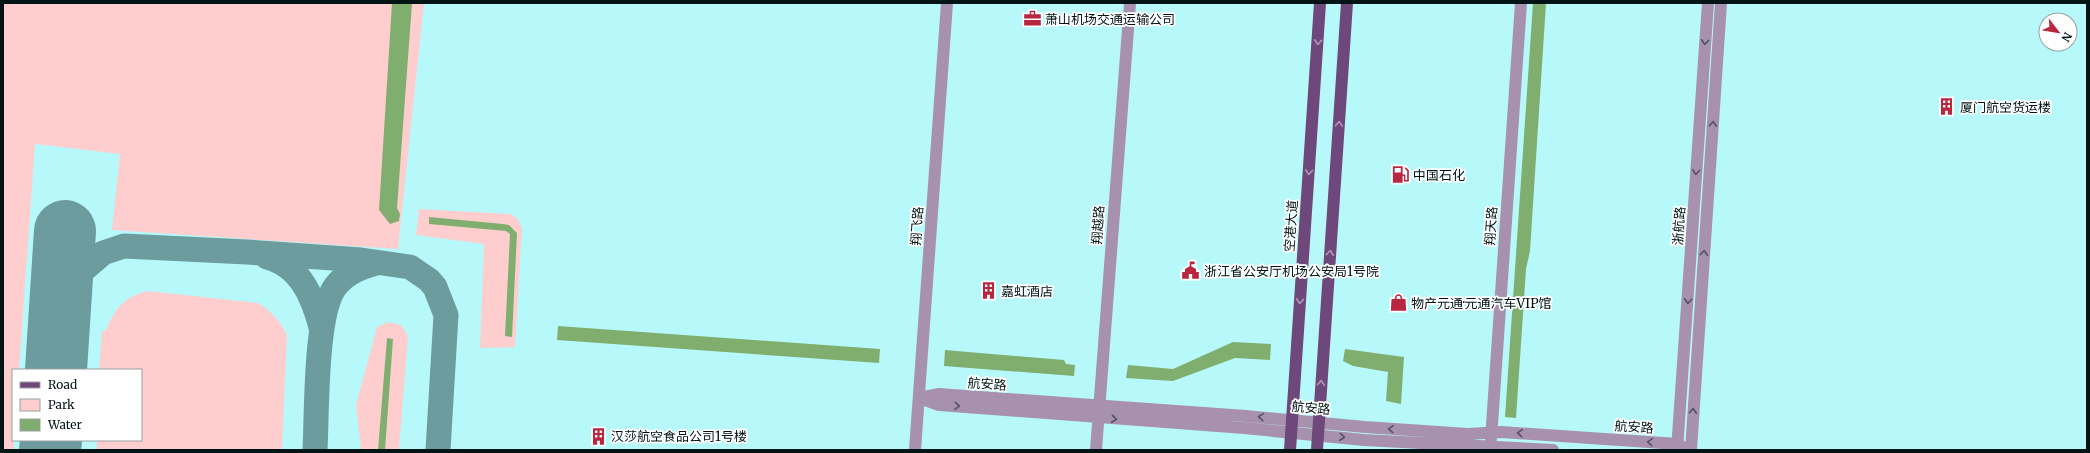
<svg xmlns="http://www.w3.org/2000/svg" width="2090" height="453" font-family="Merriweather,'Noto Sans SC',serif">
<rect width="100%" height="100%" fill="#b7f9fa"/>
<path fill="#fececf" d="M3,3H424L398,249L112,230L120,154L35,144L19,370H13L14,450H3Z
M419,209L510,214L517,218L522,228L515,347L480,348L484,244L416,235Z
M147,291L258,303C272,312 280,320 287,335L282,450H97V441L94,440H141V370H99L102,331L106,330C116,308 122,298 147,291Z
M388,322L401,325L408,336L399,450H361L356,405L377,327Z"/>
<path fill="#80ae6f" d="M392,3H412L397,208L400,214L399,221L390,224L379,210Z
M1533,3H1546L1530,251L1526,269L1516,418L1505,417Z
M429,217L503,224L509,225L517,233L512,337L505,336L510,234L506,231L429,224Z
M558,326L880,349L879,363L557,340Z
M387,338L393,339L385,450H378Z
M1233,342L1271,344L1270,360L1235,358L1173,381L1126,378L1128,365L1173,369Z
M1345,349L1404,357L1401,404L1386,401L1388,372L1353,366L1343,361Z
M945,350L1064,360L1066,364L1075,365L1074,376L944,366Z"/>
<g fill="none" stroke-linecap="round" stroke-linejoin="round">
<path stroke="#6c9c9d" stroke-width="25" d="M267,257C300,265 313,297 321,327
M59,318L68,292L82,271L103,253L124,246L247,252L361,260L410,267L429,280L435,287L446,315L438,450
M315,450C317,413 315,314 335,287C345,273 360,267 376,263"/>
<path stroke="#6c9c9d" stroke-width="62" d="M56,370L65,231
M50,450L51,440"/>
<path stroke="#a891af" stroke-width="12" d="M919,398L939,394L1246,416L1365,427L1468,434L1501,432L1678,444L1687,450
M920,398L939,405L1244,428L1364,440L1553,450
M1491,439L1521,3
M915,450L947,3
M1096,450L1130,3
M1677,450L1708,3
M1691,450L1721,3"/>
<path stroke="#6e477b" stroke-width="12" d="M1290,450L1320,3
M1317,450L1347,3"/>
</g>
<defs><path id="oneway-chevron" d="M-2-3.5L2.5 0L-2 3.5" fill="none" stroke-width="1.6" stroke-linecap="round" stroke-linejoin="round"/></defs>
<g stroke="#af9ab6">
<use href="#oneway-chevron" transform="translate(1318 42) rotate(94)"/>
<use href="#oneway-chevron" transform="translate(1339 124) rotate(-86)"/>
<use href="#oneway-chevron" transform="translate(1309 172) rotate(94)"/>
<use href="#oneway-chevron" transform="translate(1330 253) rotate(-86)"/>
<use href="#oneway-chevron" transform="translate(1300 301) rotate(94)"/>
<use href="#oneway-chevron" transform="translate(1321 383) rotate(-86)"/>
</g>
<g stroke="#545262">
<use href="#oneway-chevron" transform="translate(1705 42) rotate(94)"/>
<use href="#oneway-chevron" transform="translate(1713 124) rotate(-86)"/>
<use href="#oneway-chevron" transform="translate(1696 172) rotate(94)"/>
<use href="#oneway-chevron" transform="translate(1704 253) rotate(-86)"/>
<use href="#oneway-chevron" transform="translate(1688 301) rotate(94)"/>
<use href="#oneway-chevron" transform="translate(957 406) rotate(4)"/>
<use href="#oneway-chevron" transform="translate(1693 411) rotate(-86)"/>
<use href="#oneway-chevron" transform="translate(1261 417) rotate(-175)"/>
<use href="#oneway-chevron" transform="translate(1114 419) rotate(6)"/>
<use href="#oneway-chevron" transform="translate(1391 429) rotate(-176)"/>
<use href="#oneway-chevron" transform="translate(1520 433) rotate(-176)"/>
<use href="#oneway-chevron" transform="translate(1342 437) rotate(6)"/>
<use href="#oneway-chevron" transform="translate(1650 442) rotate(-176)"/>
</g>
<defs>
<symbol id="office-bare" viewBox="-9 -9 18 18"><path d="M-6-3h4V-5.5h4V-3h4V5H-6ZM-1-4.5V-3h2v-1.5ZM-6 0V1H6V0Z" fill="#b8263f" stroke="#fff" stroke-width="2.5" paint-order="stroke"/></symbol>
<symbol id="building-bare" viewBox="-9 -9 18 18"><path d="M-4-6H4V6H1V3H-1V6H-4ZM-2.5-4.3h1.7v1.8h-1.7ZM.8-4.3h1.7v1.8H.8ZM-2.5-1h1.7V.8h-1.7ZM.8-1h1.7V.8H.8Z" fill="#b8263f" stroke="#fff" stroke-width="2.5" paint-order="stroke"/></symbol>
<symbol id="fuel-bare" viewBox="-9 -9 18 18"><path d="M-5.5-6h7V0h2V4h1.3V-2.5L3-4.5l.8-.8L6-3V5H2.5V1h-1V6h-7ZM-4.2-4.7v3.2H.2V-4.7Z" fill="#b8263f" stroke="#fff" stroke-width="2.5" paint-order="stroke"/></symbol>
<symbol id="civic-bare" viewBox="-9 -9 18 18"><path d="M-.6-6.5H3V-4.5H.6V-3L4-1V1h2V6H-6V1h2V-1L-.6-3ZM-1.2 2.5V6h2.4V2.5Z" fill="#b8263f" stroke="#fff" stroke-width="2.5" paint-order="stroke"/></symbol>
<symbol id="shop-bare" viewBox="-9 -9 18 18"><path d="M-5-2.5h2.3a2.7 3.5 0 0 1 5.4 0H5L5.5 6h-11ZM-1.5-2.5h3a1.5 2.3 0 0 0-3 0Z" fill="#b8263f" stroke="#fff" stroke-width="2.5" paint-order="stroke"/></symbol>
</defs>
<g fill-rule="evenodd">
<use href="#office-bare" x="1020" y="6" width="25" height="25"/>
<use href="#building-bare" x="1934" y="94" width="25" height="25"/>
<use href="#fuel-bare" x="1388" y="162" width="25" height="25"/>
<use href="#civic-bare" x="1178" y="258" width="25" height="25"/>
<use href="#building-bare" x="976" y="278" width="25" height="25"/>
<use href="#shop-bare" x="1386" y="290" width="25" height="25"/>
<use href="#building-bare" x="586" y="424" width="25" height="25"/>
</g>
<g text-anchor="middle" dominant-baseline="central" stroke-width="3.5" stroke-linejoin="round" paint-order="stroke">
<g font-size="13" fill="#001415" stroke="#fff" text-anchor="start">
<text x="1045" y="19">萧山机场交通运输公司</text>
<text x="1960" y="107">厦门航空货运楼</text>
<text x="1413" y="175">中国石化</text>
<text x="1204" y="271">浙江省公安厅机场公安局1号院</text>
<text x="1001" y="291">嘉虹酒店</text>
<text x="1411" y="303">物产元通·元通汽车VIP馆</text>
<text x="611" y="436">汉莎航空食品公司1号楼</text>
</g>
<g font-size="13" fill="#001415" stroke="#fff">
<text transform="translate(1098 225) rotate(-86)">翔越路</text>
<text transform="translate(917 226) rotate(-86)">翔飞路</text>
<text transform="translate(1291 226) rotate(-86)">空港大道</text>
<text transform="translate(1491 226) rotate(-86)">翔天路</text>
<text transform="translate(1679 226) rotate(-86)">浙航路</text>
<text transform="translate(987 384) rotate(4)">航安路</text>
<text transform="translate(1311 408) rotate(5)">航安路</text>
<text transform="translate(1634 427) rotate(4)">航安路</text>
</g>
</g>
<rect width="2090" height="453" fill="none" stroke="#001415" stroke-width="8"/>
<rect x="12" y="369" width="130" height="72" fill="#ffffff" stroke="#99a1a1"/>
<rect x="20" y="382" width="20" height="6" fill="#6e477b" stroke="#99a1a1"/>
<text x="48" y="389" font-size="12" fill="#001415">Road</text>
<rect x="20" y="399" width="20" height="12" fill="#fececf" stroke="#99a1a1"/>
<text x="48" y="409" font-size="12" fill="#001415">Park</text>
<rect x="20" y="419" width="20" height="12" fill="#80ae6f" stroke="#99a1a1"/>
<text x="48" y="429" font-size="12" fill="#001415">Water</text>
<g transform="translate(2058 32) rotate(121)"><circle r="19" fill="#ffffff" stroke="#99a1a1"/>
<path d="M0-3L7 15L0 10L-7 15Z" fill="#b8263f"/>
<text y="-6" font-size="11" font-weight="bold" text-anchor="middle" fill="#001415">N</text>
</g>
</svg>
